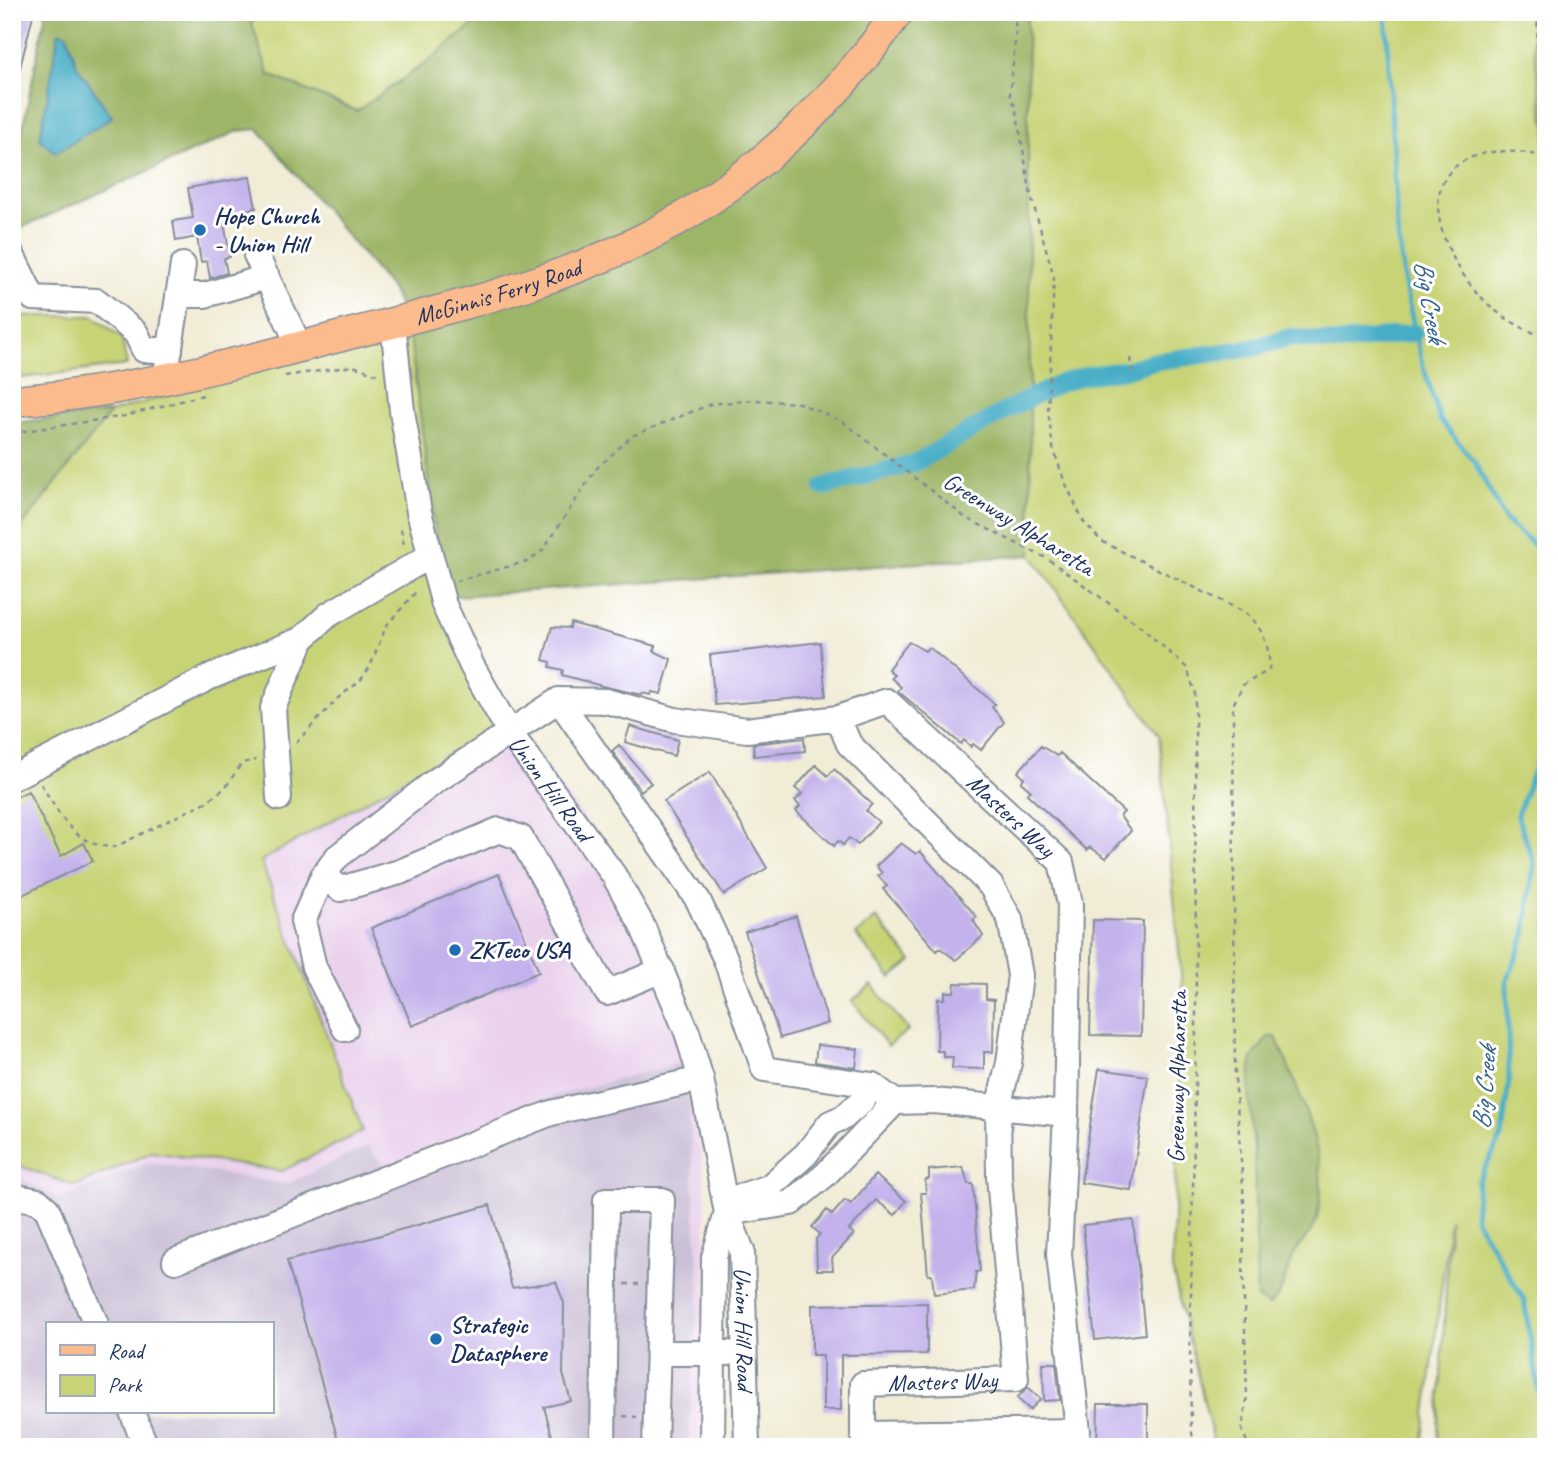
<svg xmlns="http://www.w3.org/2000/svg" width="1558" height="1459" font-family="Caveat,sans-serif">
<rect width="100%" height="100%" fill="#fff"/>
<filter id="ink" filterUnits="userSpaceOnUse"><feTurbulence type="fractalNoise" baseFrequency=".0143" numOctaves="2"/><feDisplacementMap in="SourceGraphic" scale="14" xChannelSelector="R" yChannelSelector="G"/><feConvolveMatrix kernelMatrix="1 2 1 2 8 2 1 2 1" color-interpolation-filters="sRGB"/></filter>
<filter id="wash" filterUnits="userSpaceOnUse"><feTurbulence type="fractalNoise" baseFrequency=".00686" numOctaves="4" result="noise"/><feDisplacementMap in="SourceGraphic" scale="28" xChannelSelector="R" yChannelSelector="G"/><feGaussianBlur stdDeviation="1.57" result="paint"/><feColorMatrix in="noise" values="0 0 0 0 0 0 0 0 0 0 0 0 0 0 0 0 0 1.4 0 .05"/><feComposite in="paint" operator="in"/></filter>
<g filter="url(#wash)">
<rect width="100%" height="100%" fill="#f1ecd5"/>
<path fill="#ead1ec" fill-rule="evenodd" d="M508,720L641,889L677,967L694,1027L682,1053L700,1137L706,1198L704,1447H12V1163L75,1186L152,1152L282,1171L363,1132L261,861ZM47,1324H271V1412H47Z"/>
<path fill="#cabfd6" fill-rule="evenodd" d="M687,1061L699,1288L688,1447H12V1174L60,1199L150,1162L287,1184L368,1146L385,1168L557,1095ZM47,1324H271V1412H47Z"/>
<path fill="#c7d375" stroke="#71816a" stroke-width="2" d="M248,12H489L427,62L357,111L269,75Z
M1027,12H1546V1447H1437L1450,1219L1422,1447H1215L1172,1269L1183,995L1159,735L1031,555Z
M12,294L23,316H93L122,338L127,365L12,379Z
M408,323L444,597L508,720L261,861L363,1131L282,1171L152,1152L75,1186L12,1163V539L111,412Z
M876,918L912,961L891,978L856,935Z
M872,985L908,1030L888,1046L852,1001Z"/>
<path fill="#9db566" stroke="#5c7262" stroke-width="2" d="M46,12H248L269,75L357,111L427,62L489,12H1027L1031,555L444,597L408,323L390,287L258,129L238,131L12,232V182Z
M1529,12H1546V125L1544,121Z
M111,412L12,539V423Z
M1268,1037H1276C1298,1091 1332,1157 1317,1218C1314,1232 1298,1244 1292,1258C1284,1276 1285,1293 1269,1305L1257,1299L1254,1149L1249,1092L1252,1058Z"/>
<path fill="#47adc6" stroke="#316e92" stroke-width="2" d="M59,31L67,34L77,66L112,117L56,153L40,139Z"/>
<g fill="none" stroke-linecap="round" stroke-linejoin="round">
<path stroke="#47adc6" stroke-width="5" d="M1386,12L1397,227L1405,286L1421,359L1440,420L1475,463L1506,521L1546,555
M1546,738L1517,815L1534,862L1525,935L1507,982L1509,1080L1502,1136L1478,1181L1475,1218L1524,1300L1546,1432"/>
<path stroke="#47adc6" stroke-width="18" d="M823,487L915,463L1010,408L1061,383L1088,375L1125,370L1151,362L1253,348L1291,337L1337,343L1414,333"/>
</g>
<g id="blocks">
<path fill="#c4b2ec" d="M12,12L33,15L17,80L12,79Z
M250,177L256,208L237,212L238,219L224,222L230,257L224,258L227,273L210,278L207,261L201,262L197,237L176,241L173,221L193,218L188,188Z
M571,623L656,646L654,651L671,659L661,694L652,692L651,695L642,693V695L602,686L562,675L563,670L550,667L551,662L543,660L552,627L570,628Z
M820,642L826,696L715,705L710,655Z
M909,642L925,651L929,647L995,704L992,707L1004,722L981,750L973,744L971,747L964,740L961,744L898,691L901,687L891,678L894,675L888,669Z
M630,726L678,740L674,756L625,742Z
M804,738L805,751L754,756L753,744Z
M619,745L651,783L641,791L612,751Z
M1041,746L1057,756L1060,753L1124,812L1120,816L1131,831L1106,858L1090,847L1087,850L1027,794L1031,791L1021,782L1024,778L1018,772Z
M816,765L828,776L834,769L872,804L866,811L879,822L858,845L849,838L843,845L838,841L834,846L796,811L800,806L795,801L802,794L795,788Z
M710,772L767,868L724,895L664,801Z
M28,791L61,856L84,843L93,861L12,900V799Z
M901,843L916,854L920,851L977,917L973,920L983,936L956,960L940,948L937,951L883,889L887,886L878,876L882,873L876,866Z
M499,874L539,972L412,1026L371,928Z
M796,916L828,1023L780,1038L745,932Z
M1093,920L1143,921L1141,1036L1090,1035Z
M955,983L986,984V999L994,1000L993,1052H984V1069L952,1068L953,1057H943V1051H937L938,999H945V992H954Z
M817,1045L858,1049L856,1068L815,1062Z
M1099,1069L1148,1076L1131,1190L1081,1183Z
M963,1167L968,1184H973L980,1271L976,1272L974,1290L934,1294L932,1275H928L921,1193H926L925,1180L929,1179V1170Z
M875,1175L906,1201L895,1215L876,1200L849,1230L854,1234L832,1258L833,1270H817L816,1239L820,1234L812,1227L827,1210L832,1215L845,1200L851,1204Z
M490,1205L512,1288L556,1282L564,1303L563,1374L571,1401L544,1407L555,1447H340L287,1261Z
M1133,1220L1145,1334L1095,1340L1083,1225Z
M927,1303V1354L841,1355V1410H823V1355H812V1305Z
M1043,1363H1056L1060,1400L1044,1401Z
M1028,1387L1041,1399L1030,1410L1017,1398Z
M1098,1404H1148V1447H1097Z"/>
</g>
</g>
<g filter="url(#ink)">
<use href="#blocks" fill-opacity="0" stroke="#868e9a" stroke-width="2"/>
<g fill="none" stroke-linecap="round" stroke-linejoin="round">
<defs>
<g id="minor">
<path d="M12,255L33,298L97,301L136,333L144,350H170"/>
<path d="M256,255L300,347"/>
<path d="M178,295H205L267,277"/>
<path id="s1" d="M393,323L402,411L419,512L444,605L472,666L510,733L613,874L641,923L687,1032L701,1079L727,1213L742,1251L747,1447"/>
<path d="M167,367L183,265"/>
<path d="M559,700L698,900L726,960L764,1069L872,1085L895,1102L934,1101L1066,1114"/>
<path d="M12,778L208,678L302,639"/>
<path d="M279,798L273,708L302,639L328,615L428,557"/>
<path d="M323,876L303,921L314,967L345,1029"/>
<path id="s2" d="M662,970L607,993L521,838L499,830L400,872L340,889L323,876L337,857L434,782L559,700L606,701L675,720L747,730L838,718L887,701L1061,862L1070,904L1066,1114L1059,1254L1078,1431L863,1434V1384L1016,1379L999,1176L998,1107L1009,1063L1020,975L1010,919L991,886L849,744L838,718"/>
<path d="M12,1196L38,1201L47,1209L96,1324"/>
<path d="M726,1201L769,1187L806,1154L830,1123L844,1117L860,1103L872,1085"/>
<path d="M727,1213L791,1203L825,1175L895,1102"/>
<path d="M175,1261L551,1113L701,1079"/>
<path d="M659,1353H728"/>
<path d="M132,1412L146,1447"/>
<path d="M603,1447L606,1200H662L655,1447"/>
<path d="M712,1447L714,1257L727,1213"/>
</g>
<g id="major">
<path id="s3" d="M12,401C123,393 231,365 338,337C426,314 517,293 601,258C723,208 823,119 898,12"/>
</g>
</defs>
<use href="#minor" stroke="#868e9a" stroke-width="28"/>
<use href="#major" stroke="#868e9a" stroke-width="33"/>
<path stroke="#868e9a" stroke-width="2.5" stroke-dasharray="5 5" stroke-linecap="butt" d="M1014,12L1016,31L1010,95L1016,109L1031,196L1054,277L1048,410L1053,448L1064,480L1083,521L1101,541L1246,613C1262,626 1271,649 1269,670L1243,685L1233,705L1235,1077L1245,1216L1243,1267L1247,1397L1242,1430L1249,1447
M1538,12L1537,45L1546,72
M1546,153V160
M1545,156C1526,153 1506,149 1486,153C1402,171 1446,264 1486,302C1503,319 1524,329 1546,338
M1130,358L1133,376
M285,376L353,366L377,374
M12,433L125,416L203,395
M401,529L404,546
M456,581L529,561L543,550L596,469L632,436L711,404L755,400L799,403L842,421L966,518L1048,559L1140,626L1187,668L1195,693L1196,1029L1190,1349L1191,1426L1194,1447
M296,743L338,698L360,681L370,667L386,626L415,593L420,591
M41,784C60,815 74,847 115,847L206,802L225,788L242,763L256,760
M625,1284H639
M623,1416L637,1417"/>
<use href="#minor" stroke="#fff" stroke-width="24"/>
<use href="#major" stroke="#fbbb8c" stroke-width="30"/>
</g>
</g>
<g fill="#1f6fb2" stroke="#fff" stroke-width="2.5">
<circle cx="200" cy="230" r="7"/>
<circle cx="455" cy="950" r="7"/>
<circle cx="436" cy="1339" r="7"/>
</g>
<g text-anchor="middle" dominant-baseline="central" stroke-width="6" stroke-linejoin="round" paint-order="stroke">
<g font-size="24" font-weight="bold" fill="#1b2f5e" stroke="#fff" text-anchor="start">
<text x="214" y="216">Hope Church<tspan x="214" dy="28">- Union Hill</tspan></text>
<text x="469" y="950">ZKTeco USA</text>
<text x="450" y="1325">Strategic<tspan x="450" dy="28">Datasphere</tspan></text>
</g>
<g font-size="24" fill="#1b2f5e" stroke="#fff">
<text stroke="none"><textPath href="#s3" startOffset="499">McGinnis Ferry Road</textPath></text>
<text transform="translate(1019 524) rotate(32)">Greenway Alpharetta</text>
<text stroke="none"><textPath href="#s1" startOffset="500">Union Hill Road</textPath></text>
<text stroke="none"><textPath href="#s2" startOffset="1251">Masters Way</textPath></text>
<text transform="translate(1177 1077) rotate(-89)">Greenway Alpharetta</text>
<text stroke="none"><textPath href="#s1" startOffset="1085">Union Hill Road</textPath></text>
<text stroke="none"><textPath href="#s2" startOffset="2235">Masters Way</textPath></text>
</g>
<g font-size="26" font-style="italic" fill="#2d6188" stroke="#fff">
<text transform="translate(1430 301) rotate(80)">Big Creek</text>
<text transform="translate(1484 1088) rotate(-85)">Big Creek</text>
</g>
</g>
<rect width="1558" height="1459" fill="none" stroke="#fff" stroke-width="42"/>
<rect x="46" y="1322" width="228" height="91" fill="#ffffff" stroke="#a4acbf" stroke-width="2"/>
<rect x="60" y="1345" width="35" height="10" fill="#fbbb8c" stroke="#a4acbf" stroke-width="2"/>
<text x="108" y="1358" font-size="21" fill="#1b2f5e">Road</text>
<rect x="60" y="1375" width="35" height="21" fill="#c7d375" stroke="#a4acbf" stroke-width="2"/>
<text x="108" y="1392" font-size="21" fill="#1b2f5e">Park</text>
</svg>
